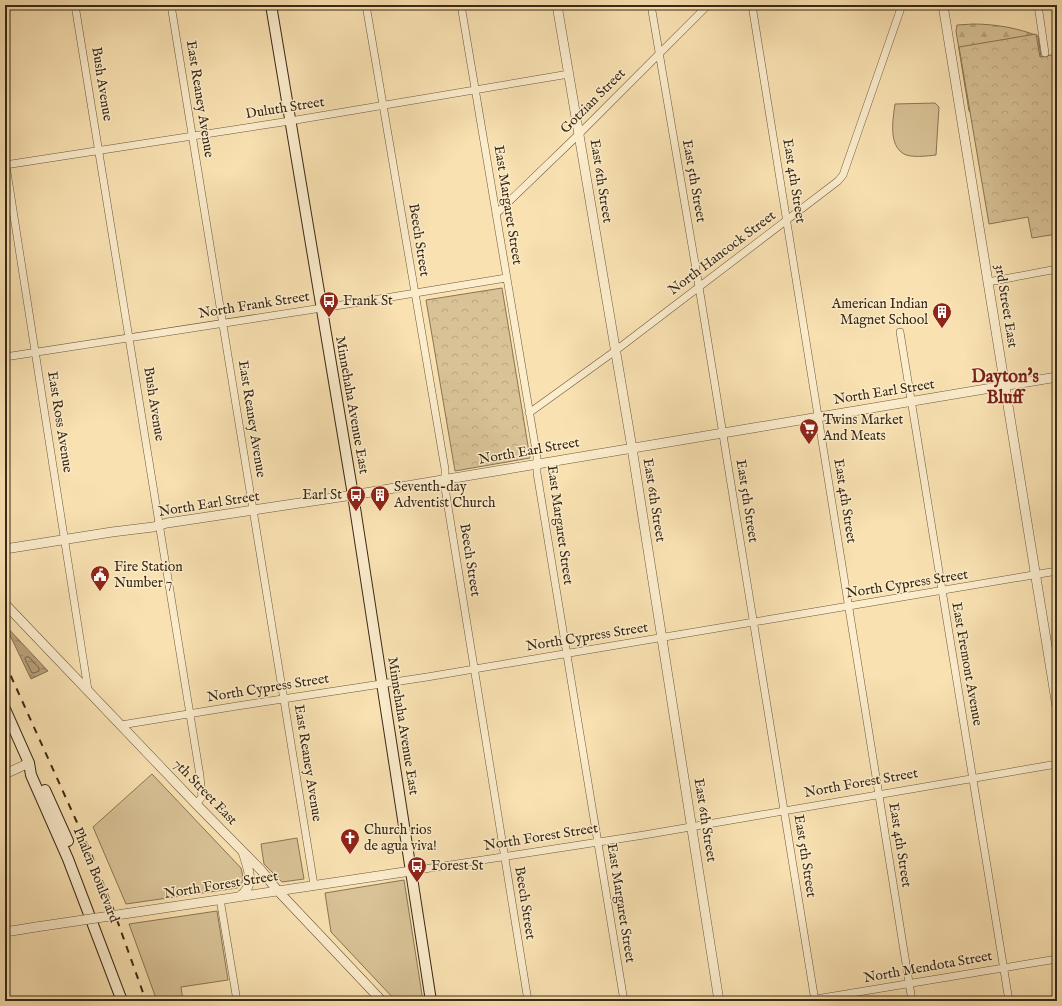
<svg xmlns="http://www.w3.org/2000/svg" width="1062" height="1006" font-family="'IM FELL English',serif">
<defs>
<pattern id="forest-firs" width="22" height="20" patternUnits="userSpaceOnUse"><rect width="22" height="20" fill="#d8c296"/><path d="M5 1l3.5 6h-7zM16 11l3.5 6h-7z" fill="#baa780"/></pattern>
<pattern id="park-crowns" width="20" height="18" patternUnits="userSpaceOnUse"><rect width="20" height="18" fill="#d8c296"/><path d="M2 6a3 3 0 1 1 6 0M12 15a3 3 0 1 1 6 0" fill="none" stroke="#baa780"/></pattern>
<pattern id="water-ripples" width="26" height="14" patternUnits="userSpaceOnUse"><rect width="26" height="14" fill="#b8a27c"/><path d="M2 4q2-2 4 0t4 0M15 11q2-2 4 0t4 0" fill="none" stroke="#978464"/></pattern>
</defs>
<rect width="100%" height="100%" fill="#f9e1b1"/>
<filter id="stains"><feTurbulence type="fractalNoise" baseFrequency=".005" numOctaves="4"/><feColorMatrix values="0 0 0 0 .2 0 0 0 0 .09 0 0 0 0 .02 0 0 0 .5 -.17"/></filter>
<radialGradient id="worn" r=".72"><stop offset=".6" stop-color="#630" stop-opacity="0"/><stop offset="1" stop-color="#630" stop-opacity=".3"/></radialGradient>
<path fill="#d8c296" stroke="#887656" d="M935,103L939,107L936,155C928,156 911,158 904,154C888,145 893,119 895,104Z
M152,774L241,868C243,876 245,883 237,888L126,904L93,827Z
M297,838L304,879L282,882L264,864L261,844Z
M404,880L423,1001H396L331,932L325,893Z
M217,911L228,980L181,987L183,1001H157L129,924Z"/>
<path fill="url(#forest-firs)" stroke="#887656" d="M973,24C995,24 1018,28 1038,36L1042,64L973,115L969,111L956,31L957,25Z"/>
<path fill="url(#park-crowns)" stroke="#887656" d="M1036,34L1040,57L1057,54V234L1032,238L1028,217L989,224L959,47Z
M502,288L530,458L455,471L426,300Z"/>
<path fill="url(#water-ripples)" stroke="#857253" d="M5,625L48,671L31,679Z"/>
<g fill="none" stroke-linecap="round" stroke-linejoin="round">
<path stroke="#786648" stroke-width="1" d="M26,657H29L39,668V671L34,673H32L25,659Z"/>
<defs>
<path id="minor" d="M75,5L200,776L202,797L196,804
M171,5L314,885
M366,5L445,469V488L528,1001
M461,5L537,457V473L624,1001
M651,5L699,287L815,1001
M752,5L912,1001
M1038,5L1045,53
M5,159L88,690
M5,165L290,121L569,74
M496,214L579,134L708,5
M988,282L1057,269
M900,332L1009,1001
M5,357L367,301L506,278
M529,413L615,351L838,181L843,175L902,5
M121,725L237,706L427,677L1057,571
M411,871L644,835L1057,764
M220,899L237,1001
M804,1001L1057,959"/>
<path id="tertiary" d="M557,5L632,448L719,1001
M943,5L1057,707
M5,549L112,532L153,527L167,523L353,495L1057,377
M5,604L196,804L261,870L278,891L382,1001
M5,774L29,763
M240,896C256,885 248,868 243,852
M137,912L411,871
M5,932L36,927"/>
<path id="secondary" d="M271,5L353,495L431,1001
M5,709L29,763L31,775L68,859L122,1001
M45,790L68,841"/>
</defs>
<use href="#minor" stroke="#69573c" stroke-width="8"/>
<use href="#tertiary" stroke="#69573c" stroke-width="10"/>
<use href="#secondary" stroke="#392915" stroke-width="12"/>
<use href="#minor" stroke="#fbeccc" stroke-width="7"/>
<use href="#tertiary" stroke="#fbeccc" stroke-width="9"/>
<use href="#secondary" stroke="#fbeccc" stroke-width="10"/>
<path stroke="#392915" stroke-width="2" stroke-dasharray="7 7" stroke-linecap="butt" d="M5,663L89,849L112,906L146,1001"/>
<defs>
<path id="tertiary-bridge" d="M36,927L137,912"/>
</defs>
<use href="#tertiary-bridge" stroke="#69573c" stroke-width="10" stroke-linecap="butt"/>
<use href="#tertiary-bridge" stroke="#fbeccc" stroke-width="9"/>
</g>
<defs>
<symbol id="bus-pin" viewBox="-11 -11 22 30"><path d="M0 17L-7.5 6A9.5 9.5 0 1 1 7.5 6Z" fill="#8f2418" stroke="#fbeccc"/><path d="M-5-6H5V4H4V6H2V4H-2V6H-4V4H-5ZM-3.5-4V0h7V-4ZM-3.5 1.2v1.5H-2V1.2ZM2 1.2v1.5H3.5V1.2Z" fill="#fff"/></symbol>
<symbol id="building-pin" viewBox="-11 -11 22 30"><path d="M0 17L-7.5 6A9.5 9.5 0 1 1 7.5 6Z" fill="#8f2418" stroke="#fbeccc"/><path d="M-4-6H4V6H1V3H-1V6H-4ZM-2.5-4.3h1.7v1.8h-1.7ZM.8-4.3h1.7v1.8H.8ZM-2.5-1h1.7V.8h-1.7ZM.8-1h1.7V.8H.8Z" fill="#fff"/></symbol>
<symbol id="supermarket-pin" viewBox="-11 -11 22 30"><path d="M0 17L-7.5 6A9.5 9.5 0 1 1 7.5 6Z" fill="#8f2418" stroke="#fbeccc"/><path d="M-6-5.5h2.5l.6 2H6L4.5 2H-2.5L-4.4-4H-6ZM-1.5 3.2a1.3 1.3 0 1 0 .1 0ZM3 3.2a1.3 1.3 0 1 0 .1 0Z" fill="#fff"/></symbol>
<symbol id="civic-pin" viewBox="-11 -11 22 30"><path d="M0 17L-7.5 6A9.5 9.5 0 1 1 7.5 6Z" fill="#8f2418" stroke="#fbeccc"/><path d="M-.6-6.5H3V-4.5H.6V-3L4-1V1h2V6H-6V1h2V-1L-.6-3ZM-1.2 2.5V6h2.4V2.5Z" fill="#fff"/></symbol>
<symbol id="church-pin" viewBox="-11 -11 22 30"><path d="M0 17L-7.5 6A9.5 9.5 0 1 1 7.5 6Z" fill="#8f2418" stroke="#fbeccc"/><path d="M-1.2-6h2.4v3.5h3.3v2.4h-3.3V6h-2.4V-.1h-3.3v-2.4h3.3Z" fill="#fff"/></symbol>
</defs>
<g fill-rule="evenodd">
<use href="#bus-pin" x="318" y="290" width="22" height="30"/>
<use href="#building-pin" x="931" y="301" width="22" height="30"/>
<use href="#supermarket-pin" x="798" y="417" width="22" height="30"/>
<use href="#bus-pin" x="345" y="484" width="22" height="30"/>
<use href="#building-pin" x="369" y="484" width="22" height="30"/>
<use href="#civic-pin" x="89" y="564" width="22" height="30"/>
<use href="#church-pin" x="339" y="827" width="22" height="30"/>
<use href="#bus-pin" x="406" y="855" width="22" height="30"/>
</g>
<g text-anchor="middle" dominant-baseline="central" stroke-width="3" stroke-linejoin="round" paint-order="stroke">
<g font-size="14" fill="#392915" stroke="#fbeccc">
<text transform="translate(102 84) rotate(81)">Bush Avenue</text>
<text transform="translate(200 99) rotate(81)">East Reaney Avenue</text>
<text transform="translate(593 101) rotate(-45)">Gotzian Street</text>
<text transform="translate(285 108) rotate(-9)">Duluth Street</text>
<text transform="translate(601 181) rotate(81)">East 6th Street</text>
<text transform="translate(694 181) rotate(80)">East 5th Street</text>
<text transform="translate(794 181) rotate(81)">East 4th Street</text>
<text transform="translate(508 205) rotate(81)">East Margaret Street</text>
<text transform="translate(419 240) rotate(81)">Beech Street</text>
<text transform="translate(722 253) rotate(-37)">North Hancock Street</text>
<text transform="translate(254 305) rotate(-9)">North Frank Street</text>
<text transform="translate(1006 306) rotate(81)">3rd Street East</text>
<text transform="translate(884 392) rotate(-9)">North Earl Street</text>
<text transform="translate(154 404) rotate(81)">Bush Avenue</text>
<text transform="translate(352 405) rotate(80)">Minnehaha Avenue East</text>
<text transform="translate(252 419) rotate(81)">East Reaney Avenue</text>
<text transform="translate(60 422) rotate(81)">East Ross Avenue</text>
<text transform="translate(529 451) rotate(-10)">North Earl Street</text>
<text transform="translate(654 500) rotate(81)">East 6th Street</text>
<text transform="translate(747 501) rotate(81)">East 5th Street</text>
<text transform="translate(845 501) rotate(81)">East 4th Street</text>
<text transform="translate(209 504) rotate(-9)">North Earl Street</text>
<text transform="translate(560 525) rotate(82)">East Margaret Street</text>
<text transform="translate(470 560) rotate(81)">Beech Street</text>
<text transform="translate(907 584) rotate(-9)">North Cypress Street</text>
<text transform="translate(587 637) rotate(-9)">North Cypress Street</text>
<text transform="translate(967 664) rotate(80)">East Fremont Avenue</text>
<text transform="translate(268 688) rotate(-9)">North Cypress Street</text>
<text transform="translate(403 726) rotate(81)">Minnehaha Avenue East</text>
<text transform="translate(308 763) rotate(81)">East Reaney Avenue</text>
<text transform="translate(861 783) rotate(-10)">North Forest Street</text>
<text transform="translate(205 792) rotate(46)">7th Street East</text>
<text transform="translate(705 820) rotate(81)">East 6th Street</text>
<text transform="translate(541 837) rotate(-9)">North Forest Street</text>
<text transform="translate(900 845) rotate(81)">East 4th Street</text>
<text transform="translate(805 856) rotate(81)">East 5th Street</text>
<text transform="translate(96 875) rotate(68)">Phalen Boulevard</text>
<text transform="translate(221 885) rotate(-9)">North Forest Street</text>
<text transform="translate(525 903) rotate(81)">Beech Street</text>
<text transform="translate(621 903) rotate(81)">East Margaret Street</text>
<text transform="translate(928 967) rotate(-10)">North Mendota Street</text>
</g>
<g font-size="14" fill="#392915" stroke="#fbeccc" text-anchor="start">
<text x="343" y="301">Frank St</text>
<text x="928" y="304" text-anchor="end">American Indian<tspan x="928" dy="16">Magnet School</tspan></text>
<text x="823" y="420">Twins Market<tspan x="823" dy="16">And Meats</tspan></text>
<text x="394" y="487">Seventh-day<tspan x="394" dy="16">Adventist Church</tspan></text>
<text x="342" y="495" text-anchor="end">Earl St</text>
<text x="114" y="567">Fire Station<tspan x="114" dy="16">Number 7</tspan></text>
<text x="364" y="830">Church rios<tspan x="364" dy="16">de agua viva!</tspan></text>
<text x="431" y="866">Forest St</text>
</g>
<g font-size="18" font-weight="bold" fill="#7a1f14" stroke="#fbeccc">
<text x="1005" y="377">Dayton's<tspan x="1005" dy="21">Bluff</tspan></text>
</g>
</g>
<rect width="1062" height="1006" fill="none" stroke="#f9e1b1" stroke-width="20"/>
<rect x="6" y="6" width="1050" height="994" fill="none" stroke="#392915" stroke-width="2"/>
<rect x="10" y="10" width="1042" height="986" fill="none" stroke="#392915"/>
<rect width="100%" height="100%" filter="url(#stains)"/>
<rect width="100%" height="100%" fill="url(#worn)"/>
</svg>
